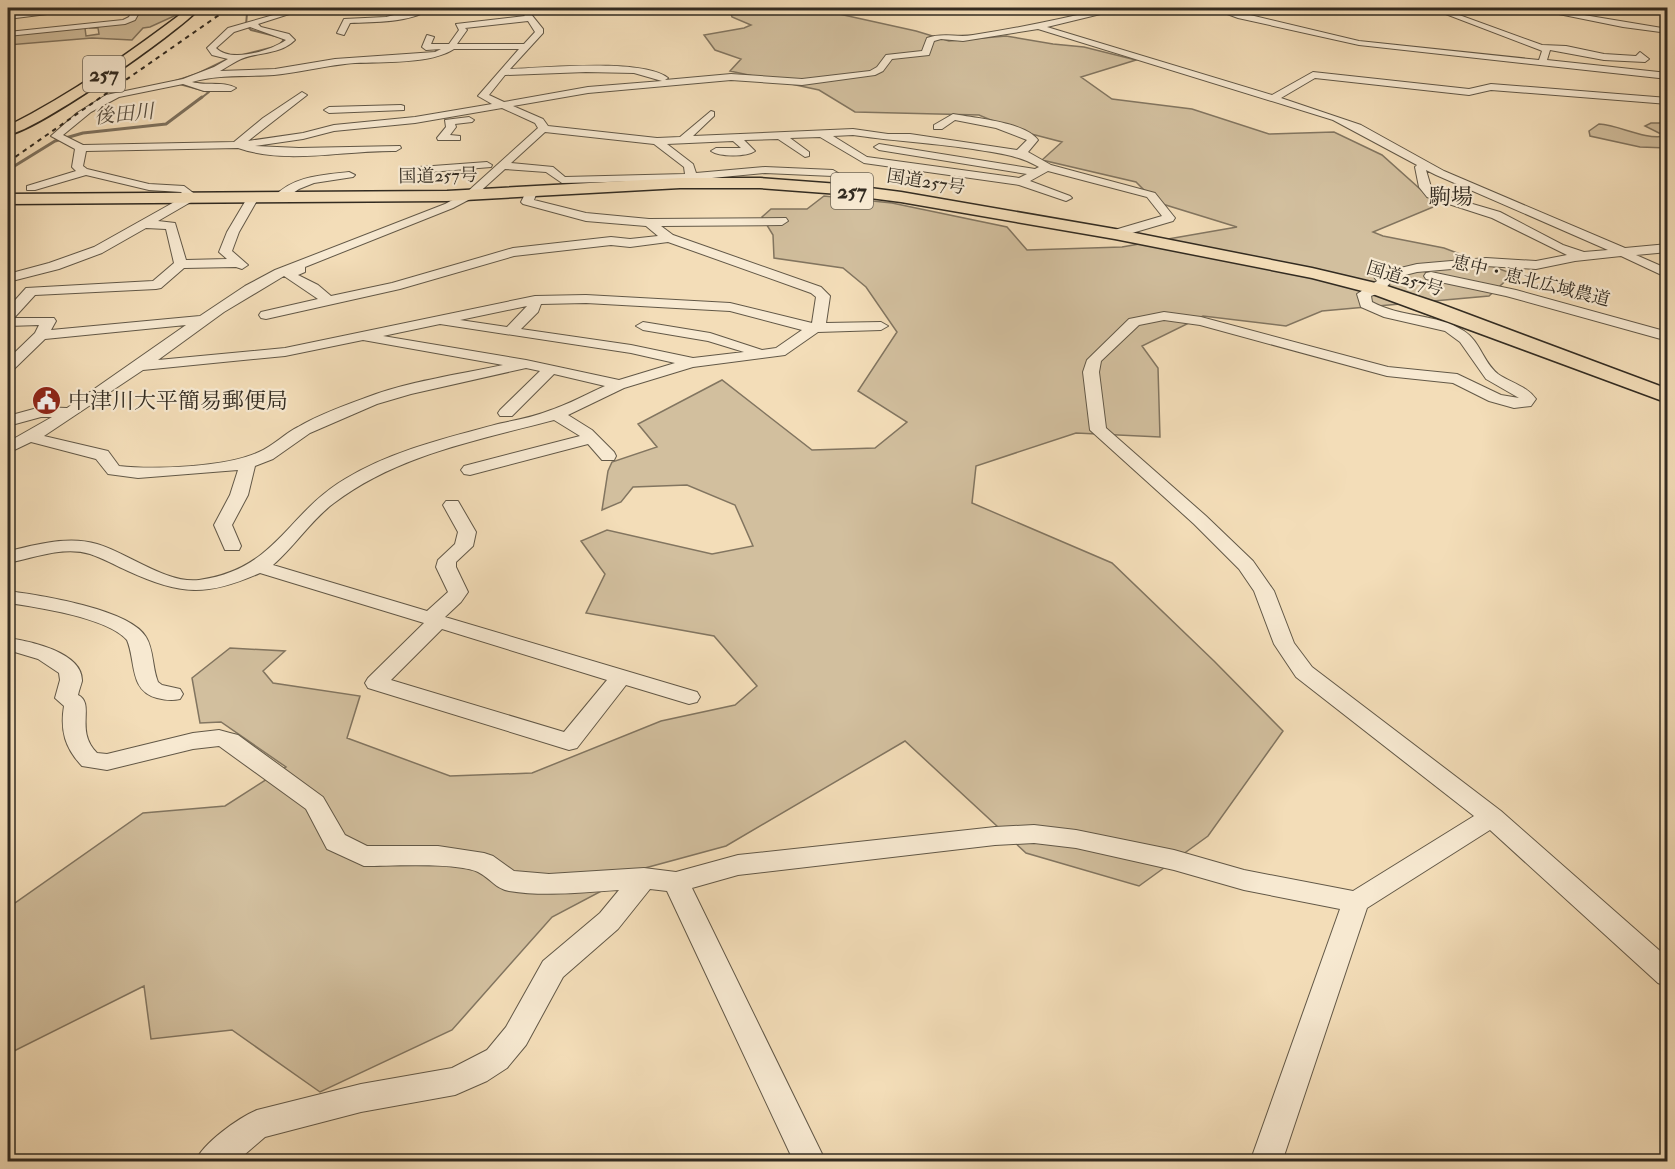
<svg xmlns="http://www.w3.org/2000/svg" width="1675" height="1169" font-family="'IM FELL Double Pica','Noto Serif JP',serif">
<rect width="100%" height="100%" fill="#f3ddb8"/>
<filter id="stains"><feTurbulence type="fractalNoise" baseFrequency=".00333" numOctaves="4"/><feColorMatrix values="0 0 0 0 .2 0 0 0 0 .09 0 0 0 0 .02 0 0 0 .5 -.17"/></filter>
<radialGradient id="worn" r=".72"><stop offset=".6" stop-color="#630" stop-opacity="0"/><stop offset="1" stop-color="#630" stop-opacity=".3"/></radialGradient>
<path fill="#d2bf9e" stroke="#827560" stroke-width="1.5" d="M729,8H812L916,31L949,41L1006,36L1053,44L1084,47L1136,60L1081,77L1112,99L1192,109L1269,134L1334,132L1382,155L1438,205L1373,232L1383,236L1444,248L1513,274L1489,296L1322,311L1286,326L1203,316L1142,346L1158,368L1160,437L1076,433L976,466L972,503L1112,563L1214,661L1283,731L1208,836L1139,886L1026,853L905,741L726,846L645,868L552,917L452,1030L320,1092L232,1030L151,1039L144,986L8,1054V908L143,813L225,806L286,767L221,722L200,723L192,678L230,648L285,651L263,671L273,683L360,696L347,738L450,776L532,773L661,721L735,705L757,686L714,636L586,613L605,574L581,541L607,530L712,554L753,546L735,505L687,485L633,487L621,502L602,510L608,471L612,462L657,447L638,424L722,380L812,450L875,448L907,422L858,391L897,332L866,287L843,268L774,258L773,235L762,217L771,209H807L824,196L892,203L1007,227L1027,250L1122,247L1237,227L1156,202L1136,182L1042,160L1062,142L1012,129L979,115L855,112L819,90L730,71L741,59L715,50L704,35L744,28L751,25L732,17Z
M138,9H170L183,12L150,27L143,28L132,40L92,38L8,45V34L85,28L86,36L99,34L98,28H89L123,23L135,17Z
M1651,123H1667V148L1640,147L1590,136L1589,131L1599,124C1620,125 1643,140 1665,136L1645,126Z"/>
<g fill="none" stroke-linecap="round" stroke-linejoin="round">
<path stroke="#7e715d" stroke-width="2" d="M200,99L209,92L172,82L197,74L230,58L278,46L283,41V38L251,30L246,25L247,13L254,8"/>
<path stroke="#7e715d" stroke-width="3" d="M8,170L55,141L83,133L166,124L202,97"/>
<defs>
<path id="minor" d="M74,8H94L8,19V15Z
M127,8L141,9L135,20L125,24L8,36V32L123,20L129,17L132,11Z
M298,8H308L258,24L261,27L289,34L295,40C279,56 256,51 237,61C231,64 226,68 220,71L275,69L335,59L435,52L441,49L426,50L422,47L427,35L434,37L431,44H449L459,30L456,24L525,16L518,8H526L543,29V33L510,69C544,68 642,58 668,78L665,80L731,74L802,79L870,71L877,67L886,55L922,51L927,38C943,32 957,38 973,35C1018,28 1062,19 1107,8H1117V10L1047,27L1272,95L1313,72L1469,89L1491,84L1668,98V104L1491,90L1469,95L1315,78L1281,98L1361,125L1444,171L1625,248L1668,244V252L1636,255L1668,269V278L1621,256L1575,261L1536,269L1486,266L1417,272L1389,279L1391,282L1382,292L1371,296L1372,302C1401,318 1436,313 1464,331C1480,341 1483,362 1498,374C1511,383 1527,386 1536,399L1531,406L1514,408L1489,401L1453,383L1387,376L1200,325L1164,320L1139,325L1101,361L1099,372L1106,428L1206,516L1253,561L1274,591L1294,643L1312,667L1501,811L1668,958V987L1658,983L1490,830L1367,908L1282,1162H1250L1340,909L1244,890L1174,870L1076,848L1034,843L995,845L738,875L692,888L826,1162H794L667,891L650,889L618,929L563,977L526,1045L507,1068L487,1081L455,1095L361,1112L265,1137L236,1162H195C203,1143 238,1118 257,1110L361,1084L452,1068L487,1050L506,1027L543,961L600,913L619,890C583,892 545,897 509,891C496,889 490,878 478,872C456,862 390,866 364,866L327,849L306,809L219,746L193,749L107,770L82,766C65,748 60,731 64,706L55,698L60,680L59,673L38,659L8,650V638C29,641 83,652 82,681C81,685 79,690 78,695C96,704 74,730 97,753L107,754L193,733L219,730L230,733L238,735L323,797L345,835L367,846H438L484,853L493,856L514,871L549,874L644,868L676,872L738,855L995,827L1034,825L1076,830L1174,850L1244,870L1353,891L1474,816L1296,677L1274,644L1254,591L1239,569L1194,524L1090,430L1083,372L1087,360L1129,319L1164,312L1201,317L1388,367L1457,374L1501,395L1519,398L1486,379L1460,342L1445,331L1384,317L1361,307L1357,294L1377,281L1374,277L1376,274L1417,264L1486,258L1536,261L1567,255L1492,218L1427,197L1419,187L1415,167L1417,165L1333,120L1038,29L963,41L941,39L934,41L929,55L892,59L883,71L875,75L802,85L731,80L588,93L513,106L543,119L548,126L657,138L680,137L711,111L714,112V116L693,136L853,129L888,134H910L1017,150L1027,140L996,128L955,120L942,129H934V125L953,114C974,118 1025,122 1038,140L1028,152L1051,165L1155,193L1175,218L1173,221L1115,238L1111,237V231L1162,216L1147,197L1048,171L1030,181L1070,196L1072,198L1066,201L1019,185L864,163L820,137L790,138L809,152V156L805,157L778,139L744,140L755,151C747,157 719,157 711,151L716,148H741L733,141L667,144L693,164L696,173L765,167L833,170L838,173L833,176L765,173L691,180L562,183L546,172L505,169L474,197L453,208L305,267V272L298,275L318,285L331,296L392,283L513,248L611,237L630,239L658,236L646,226L586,221L523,204L521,202L527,190L531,189L537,192L534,200L586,213L649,219L786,218L788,221L782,225L661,226L673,235L821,287L830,296L826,323L881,322L888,326L881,330L818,332L785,355L693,367L624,388L568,415L592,430L614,452L616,456L614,460H602L588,444L470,475L464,474L461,470L464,466L580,436L554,420C478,440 397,455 334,503C312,519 294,547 273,565L427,611L448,592L436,567L438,560L455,544L458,532L443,505L446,501H458L476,532L473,546L456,562V567L468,592L461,602L445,617L697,692L700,697L697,702L689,704L626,685L577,748L569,750L368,688L365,683L368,678L424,623L260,573C206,597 181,595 128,571C115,565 102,558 90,554C63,546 34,558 8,563V551C36,545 68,535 97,544C128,553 166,584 199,580C277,569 286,514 345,479C391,451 446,438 498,424C516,420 534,417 551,410C569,404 587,394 605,386L554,374L512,416H500L498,413L500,410L540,371L526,368L411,394L377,404L310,433L273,459L255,466L248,495L232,525L241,546L239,550H225L214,525L230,495L238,470L138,478L108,474L96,459L31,442L8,453V442L52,417H41L8,426V416L41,407L67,408L186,325L45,339L13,370L8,371V359L35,333L39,325L8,326V308L26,288L153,281L174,263L166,229L146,228L102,253L59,269L8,282V274L49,263L94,247L185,196L181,192L149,190L86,175L35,190H27V186L76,171L72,167L75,149L51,136L77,113L106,95L183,79L214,67L228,59L212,55L207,48L228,28ZM528,21L535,32L524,44H457L467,30L465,28ZM250,27L286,40C270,51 231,63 216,48L234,32ZM454,49H519L478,96L492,104L415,117L334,125L303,133L248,141L307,95L302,92L263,118L234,142L83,145L63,135L91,112L119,97L183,84L204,91H231L236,88C225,81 206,86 192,82C219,74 246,77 274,75C301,72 328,65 355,63C382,62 432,64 454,49ZM586,72L634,73L662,81L588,87L504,102L489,95L505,75ZM502,108L535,123L538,128L466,193L445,204L275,270L245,286L200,316L51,330L56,321L54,318H14L35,295L156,289L161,288L184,268L236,267L242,269L248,265L232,251L239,232L259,197L257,195H249L227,232L219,252L227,259L186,260L175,223L158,221L196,199V195L184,186L149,184L87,169L83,166L86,151L238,148C287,165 345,150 396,151L401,148L400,146L299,148L255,146L303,139L334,131L415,123ZM545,132L654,144L684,167L685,174L565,177L553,167L511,163ZM853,135C893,141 933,143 973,149C997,153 1018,155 1039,167L1035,169L879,144L874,147L879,150L1027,174L1019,178L867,157L833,136ZM1426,170L1436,175L1608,250L1584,252L1563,245L1500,212L1435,193L1431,187ZM668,242L811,293L816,297L812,323L730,303L586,295L535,296L285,348L158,360L224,312L284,276L318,299L261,312L259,315L261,318L266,319L400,289L514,256L611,245L630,247ZM586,303L730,311L802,330L776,348L762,350L710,333L643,322L636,326L643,330L708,341L744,352L693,358L631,345L521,329L538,312L541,304ZM527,306L507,327L460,320ZM440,324L631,353L675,363L619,380L526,360L383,336ZM363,340L503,365C457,375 409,381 365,398C343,406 318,415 298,427C284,434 273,446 259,452C228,467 154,470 119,466L108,451L44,436L143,370L285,356ZM442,629L607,680L564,732L391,680Z
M422,8H430C414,23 371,22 350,23L344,35L337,33L344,19L386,17Z
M1211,8H1221L1359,41L1539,60L1542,51L1540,50L1430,8H1440L1542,45L1566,46L1604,54L1636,56L1640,52L1649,59L1645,62L1604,60L1550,50L1547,60L1668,73V79L1359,45L1238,18Z
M1529,8H1542L1668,29V33L1623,27Z
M401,105L404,106V110L329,113L324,110L329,107Z
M469,117L474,120L472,122L455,124L456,127L450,135L460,136V140H438L437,138L446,127L445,120Z
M487,162L492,165L491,167L406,174L401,171L406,168Z
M349,172L355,175L353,177L314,183L299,189L284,199H276L274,197C292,176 323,175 349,172Z
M1431,272L1516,290L1668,332V341L1506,296L1426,279L1424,276L1426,273Z
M8,591C39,595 130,609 146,637C154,650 152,667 158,682L162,685L180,689L183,694L180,699C171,701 165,700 157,698C129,691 136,661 127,640C108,618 37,607 8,603Z"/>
<path id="highway" d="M189,8H200C176,34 40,129 8,135V126C72,94 132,51 189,8Z
M680,178H760L839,184L901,192L1115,229L1312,268L1384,285L1438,303L1668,389V403L1370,293L1312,278L1115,239L901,202L839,194L760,188H680L447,201L8,204V194L447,191Z"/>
</defs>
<use href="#minor" stroke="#625847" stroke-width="2"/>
<use href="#highway" stroke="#322b21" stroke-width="3"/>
<use href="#minor" fill="#f7e9d1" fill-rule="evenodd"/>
<use href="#highway" fill="#f3ddb8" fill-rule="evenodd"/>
<path stroke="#322b21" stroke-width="2" stroke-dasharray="4.5 4.5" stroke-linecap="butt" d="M8,162L229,8"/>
</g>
<defs>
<symbol id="civic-disc" viewBox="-11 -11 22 22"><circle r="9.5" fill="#8f2418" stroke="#f7e9d1"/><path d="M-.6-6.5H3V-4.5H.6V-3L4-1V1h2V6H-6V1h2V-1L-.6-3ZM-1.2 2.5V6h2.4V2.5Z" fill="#fff"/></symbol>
</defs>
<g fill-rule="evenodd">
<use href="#civic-disc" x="30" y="384" width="33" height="33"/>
</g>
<g text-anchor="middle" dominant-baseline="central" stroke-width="4.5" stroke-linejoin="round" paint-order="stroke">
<g font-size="18" fill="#322b21" stroke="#f7e9d1">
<text transform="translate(438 176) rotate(-1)">国道257号</text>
<text transform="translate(926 182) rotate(9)">国道257号</text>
<text transform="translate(1405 279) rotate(17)">国道257号</text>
<text transform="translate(1531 281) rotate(14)">恵中・恵北広域農道</text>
</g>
<g font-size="20" font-style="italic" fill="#584e3f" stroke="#f7e9d1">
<text transform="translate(124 114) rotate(-6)">後田川</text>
</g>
<g fill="#f7e9d1" stroke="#6d6456" stroke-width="1.5">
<rect x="83" y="56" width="42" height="36" rx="4.5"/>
<rect x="831" y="173" width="42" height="36" rx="4.5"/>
</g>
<g font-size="21" font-weight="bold" fill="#322b21">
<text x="104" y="74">257</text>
<text x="852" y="191">257</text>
</g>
<g font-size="22" fill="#322b21" stroke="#f7e9d1">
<text x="1451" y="197">駒場</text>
</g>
<g font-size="22" fill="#322b21" stroke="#f7e9d1" text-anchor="start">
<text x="68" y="401">中津川大平簡易郵便局</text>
</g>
</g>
<rect width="1675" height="1169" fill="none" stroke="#f3ddb8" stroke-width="30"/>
<rect x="9" y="9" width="1657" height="1151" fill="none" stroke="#322b21" stroke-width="3"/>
<rect x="15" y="15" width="1645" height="1139" fill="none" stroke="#322b21" stroke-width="1.5"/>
<rect width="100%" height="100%" filter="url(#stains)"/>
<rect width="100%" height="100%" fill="url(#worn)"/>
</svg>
